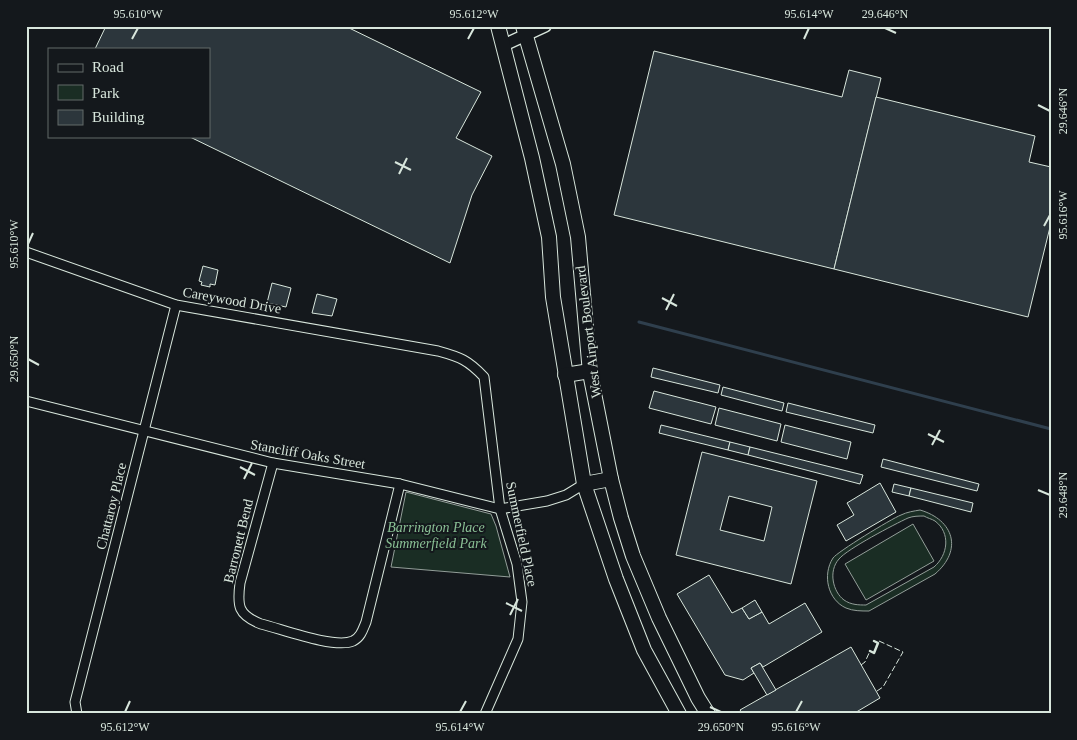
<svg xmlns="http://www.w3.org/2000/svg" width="1077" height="740" viewBox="0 0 1077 740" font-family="Georgia,serif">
<rect width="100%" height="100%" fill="#14181c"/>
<g fill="#1a2d24" stroke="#939e99" fill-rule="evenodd">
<polygon points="406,492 491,514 496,526 510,577 391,567"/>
<path d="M920,510C954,520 963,550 935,574L869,611C861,611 853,611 846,608C828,600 822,575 833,558C837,552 891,519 901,515C907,512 914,511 920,510ZM924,516C927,518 932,519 935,521C951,533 948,555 934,567L866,605C859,605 851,605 844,600C833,592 828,571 839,559C847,549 895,524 908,518C913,516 919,516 924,516Z"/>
<polygon points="913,524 934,561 866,600 845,564"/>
</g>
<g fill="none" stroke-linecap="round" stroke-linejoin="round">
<polyline stroke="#2f3f4d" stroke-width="3" points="639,322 1051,429"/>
</g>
<g fill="#2c363c" stroke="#d8e6dc" fill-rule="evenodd">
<polygon points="106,26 345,26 481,92 456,138 492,156 472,195 450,263 188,136 209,136 209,49 95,49"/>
<polygon points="654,51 842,97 849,70 881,78 834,269 614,215"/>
<polygon points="876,97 1035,136 1029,162 1051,167 1051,223 1028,317 834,269"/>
<polygon points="203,266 218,270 215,285 210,284 210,287 201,285 202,282 199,281"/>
<polygon points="272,283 291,288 286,307 267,303"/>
<polygon points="317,294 337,299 332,316 312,313"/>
<polygon points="653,368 720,385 718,393 651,377"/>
<polygon points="723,387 784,403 782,411 721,395"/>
<polygon points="654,391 716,407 711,424 649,408"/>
<polygon points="788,403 875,425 873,433 786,412"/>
<polygon points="719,408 781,424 777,441 715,425"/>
<polygon points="661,425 730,442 728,450 659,433"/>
<polygon points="785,425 851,442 847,459 781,442"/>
<polygon points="730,442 750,447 748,455 728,450"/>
<polygon points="750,447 863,475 860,484 748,455"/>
<path d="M702,452L817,481L791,584L676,555ZM729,496L772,507L764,541L720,530Z"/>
<polygon points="883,459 979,484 977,491 881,467"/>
<polygon points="880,483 896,512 846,541 837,525 854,515 847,503"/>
<polygon points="894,484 911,488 909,496 892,492"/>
<polygon points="911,488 973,503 971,512 909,496"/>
<polygon points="709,575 732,613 742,608 749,619 762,612 769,624 805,603 822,632 763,667 760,663 751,668 754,673 743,680 725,675 677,594"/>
<polygon points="755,600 762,612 749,619 742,608"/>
<polygon points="851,647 880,698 853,714 743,714 740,710"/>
<polygon points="760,663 776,690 767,695 751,668"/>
</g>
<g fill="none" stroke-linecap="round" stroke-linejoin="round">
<defs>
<g id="minor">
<path d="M26,252L176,305L438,351C460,357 468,360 484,377L500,509L517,564L522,602L518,639L485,714"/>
<polyline points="26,401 273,463 400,484 500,509 547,501 566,495 584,484"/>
<path d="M273,463L240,583C237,606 238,615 261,624C282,629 334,649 353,641C361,637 363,629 366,622L400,484"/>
<polyline points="77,714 75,702 176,305"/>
</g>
<polyline id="tertiary" points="504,45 545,26"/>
<g id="secondary">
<polyline points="498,26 532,158 549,237 553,297 584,484 616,579 644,650 679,714"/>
<polyline points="523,26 563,164 578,237 590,373 611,479 621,518 633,556 659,618 698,698 708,714"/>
<polyline points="565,375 590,371"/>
<polyline points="584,484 611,479"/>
</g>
</defs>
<use href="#minor" stroke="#d8e6dc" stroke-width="11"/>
<use href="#tertiary" stroke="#d8e6dc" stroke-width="14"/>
<use href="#secondary" stroke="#d8e6dc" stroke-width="16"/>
<use href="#minor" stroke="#14181c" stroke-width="9"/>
<use href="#tertiary" stroke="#14181c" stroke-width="11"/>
<use href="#secondary" stroke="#14181c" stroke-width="14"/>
<g stroke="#d8e6dc" stroke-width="1" stroke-dasharray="6 2.5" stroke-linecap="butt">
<polyline points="861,665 865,662 870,651"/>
<polyline points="877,691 883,687 903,652 879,641 878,643"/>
</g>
<polyline stroke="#d8e6dc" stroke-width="2.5" points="870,651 874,653 878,643 874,641"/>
</g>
<path fill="none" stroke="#d8e6dc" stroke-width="2" d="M885,28L896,33M132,39L138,28M468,39L474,28M804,39L809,28M1038,105L1050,111M395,162L411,170M399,174L407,158M1044,226L1050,215M28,244L33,233M662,298L677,306M666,310L674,294M28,359L39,365M928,434L944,442M932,445L940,430M240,467L255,475M244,479L252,463M1038,490L1050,495M506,603L522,611M510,615L518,599M710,707L721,712M125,712L130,701M460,712L466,701M796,712L802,701"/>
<g text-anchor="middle" stroke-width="4" stroke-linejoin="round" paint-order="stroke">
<g font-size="14" fill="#d8e6dc" stroke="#14181c">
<text transform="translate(232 300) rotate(10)" y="5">Careywood Drive</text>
<text transform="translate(588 332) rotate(-97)" y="5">West Airport Boulevard</text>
<text transform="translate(308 454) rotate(10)" y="5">Stancliff Oaks Street</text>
<text transform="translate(111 506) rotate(-76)" y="5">Chattaroy Place</text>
<text transform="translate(522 534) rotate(78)" y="5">Summerfield Place</text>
<text transform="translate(238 541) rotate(-76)" y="5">Barronett Bend</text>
</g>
<g font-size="14" font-style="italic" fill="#8ac095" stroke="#14181c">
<text x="436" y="532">Barrington Place<tspan x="436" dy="16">Summerfield Park</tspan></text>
</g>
</g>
<rect width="1077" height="740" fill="none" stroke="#14181c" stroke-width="55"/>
<rect x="48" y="48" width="162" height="90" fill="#14181c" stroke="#626a69"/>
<rect x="58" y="64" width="25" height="8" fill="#14181c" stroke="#626a69"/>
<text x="92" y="72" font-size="15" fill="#d8e6dc">Road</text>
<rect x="58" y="85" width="25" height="15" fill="#1a2d24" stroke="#626a69"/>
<text x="92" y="98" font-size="15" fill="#d8e6dc">Park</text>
<rect x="58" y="110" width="25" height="15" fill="#2c363c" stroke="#626a69"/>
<text x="92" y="122" font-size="15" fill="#d8e6dc">Building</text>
<rect x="28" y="28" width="1022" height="684" fill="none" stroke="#d8e6dc" stroke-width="2"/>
<g font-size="12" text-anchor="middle" fill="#d8e6dc">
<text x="138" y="18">95.610°W</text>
<text x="474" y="18">95.612°W</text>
<text x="809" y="18">95.614°W</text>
<text x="885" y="18">29.646°N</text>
<text transform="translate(1063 111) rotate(-90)" y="4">29.646°N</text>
<text transform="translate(1063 215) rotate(-90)" y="4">95.616°W</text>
<text transform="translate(14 244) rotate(-90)" y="4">95.610°W</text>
<text transform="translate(14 359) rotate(-90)" y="4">29.650°N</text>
<text transform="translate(1063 495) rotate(-90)" y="4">29.648°N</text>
<text x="125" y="731">95.612°W</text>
<text x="460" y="731">95.614°W</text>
<text x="721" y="731">29.650°N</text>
<text x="796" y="731">95.616°W</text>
</g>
</svg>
